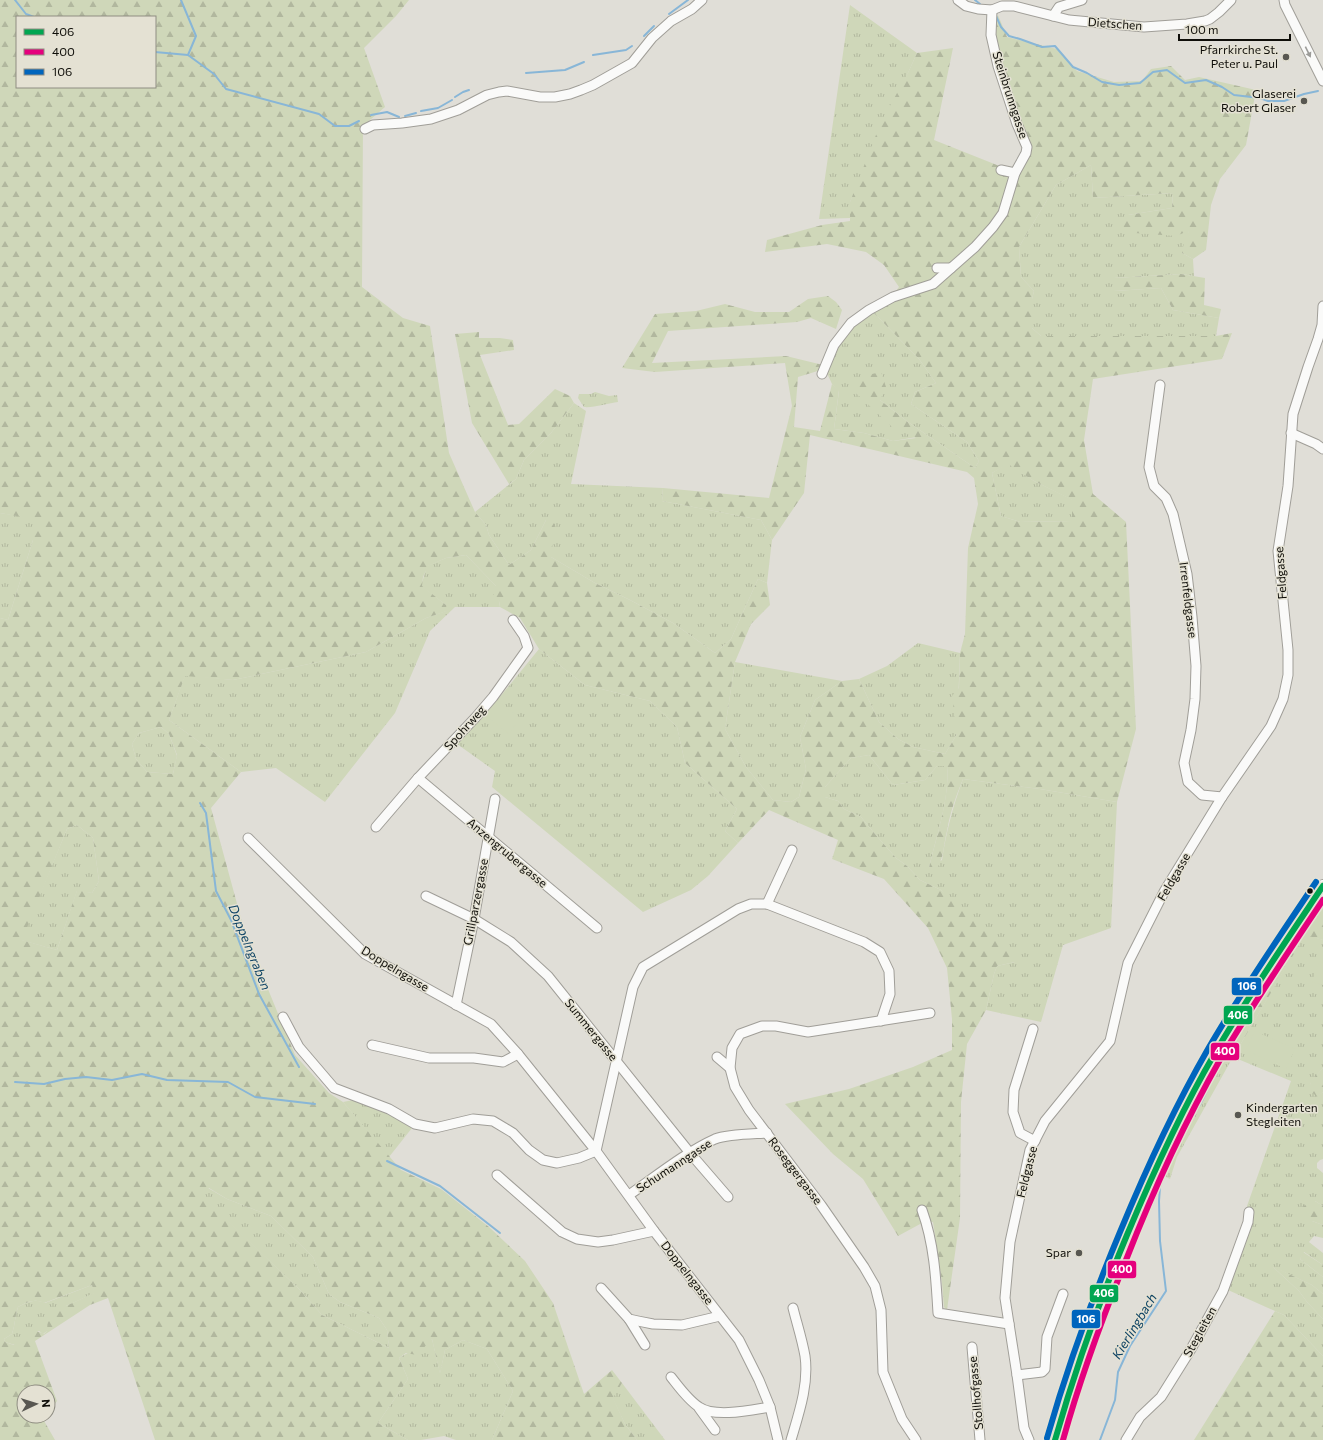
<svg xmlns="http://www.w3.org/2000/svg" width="1323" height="1440" viewBox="0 0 1323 1440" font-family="Commissioner,sans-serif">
<defs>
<pattern id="grass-tufts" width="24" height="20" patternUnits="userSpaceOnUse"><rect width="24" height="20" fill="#cfd7b9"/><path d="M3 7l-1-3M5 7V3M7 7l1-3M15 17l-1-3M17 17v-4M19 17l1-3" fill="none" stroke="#b1b79e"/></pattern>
<pattern id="forest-firs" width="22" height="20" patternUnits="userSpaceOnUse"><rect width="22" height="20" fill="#cfd7b9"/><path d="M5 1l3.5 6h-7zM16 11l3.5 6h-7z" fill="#b1b79e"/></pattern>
</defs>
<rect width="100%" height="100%" fill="#e0ded7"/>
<g fill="url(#grass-tufts)">
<polygon points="850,5 917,53 850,202 850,218 819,219"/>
<polygon points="1091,165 1093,198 1173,193 1172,208 1128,215 1188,230 1191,241 1182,253 1193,259 1194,276 1181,274 1114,278 1114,291 1161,288 1173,310 1219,318 1216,336 1041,336 1032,328 1032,299 1034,291 1021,277 1019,247 1056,185"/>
<polygon points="872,311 919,359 936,383 915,392 911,404 967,442 979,461 975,468 908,422 880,400 856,393 917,437 893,441 864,433 834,429 839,391 832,384 826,371 836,347 859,320"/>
<path d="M595,392L609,396L617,395L618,402C609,403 593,408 584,407L578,398L579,394H591Z"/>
<polygon points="574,403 586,411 571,484 663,488 662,501 761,520 772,540 767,583 758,579 731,639 715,653 673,623 630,600 595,583 551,557 546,520 531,550 509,565 489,535 486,525 475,512 516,479 524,460 551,433"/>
<polygon points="1008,463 1034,481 1073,500 1072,521 1020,522 1001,516 992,473"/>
<polygon points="0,513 33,518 33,540 8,620 0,618"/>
<polygon points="466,555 496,586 500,607 455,607 430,631 395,713 325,802 276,768 241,772 169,720 185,675 233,680 366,652 426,618 446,611 446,605 421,586 427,566 446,558"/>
<polygon points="918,643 960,653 957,734 945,754 913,747 898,739 879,722 859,679 887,666"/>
<polygon points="539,649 585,685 650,701 677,727 685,763 737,809 725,831 738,843 708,876 691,890 643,912 492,787 495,771 457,744 485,715"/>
<polygon points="735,662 842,681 815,700 800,737 806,769 799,797 791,802 773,800 746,767 725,729"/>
<polygon points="161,727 169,734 177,756 173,774 147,772 136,759 132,744 139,733"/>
<path d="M869,755L893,785L925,780L937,766H947C950,799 936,837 929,868L942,860C946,832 953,806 963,779L1040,789L1117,802L1111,928L1063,945L1041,1022L986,1010L994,974L997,966L1015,962L941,890L920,880L907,866L896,858L875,834L861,817L844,809L838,801L825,797V787L851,758Z"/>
<polygon points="77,825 93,838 99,881 92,893 77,891 57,950 21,940 67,829"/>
<polygon points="1305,934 1323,940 1323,1068 1310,1083 1317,1096 1323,1092 1323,1159 1320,1160 1317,1163 1317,1168 1323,1173 1323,1206 1315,1201 1312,1221 1323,1225 1323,1238 1314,1236 1309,1242 1323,1253 1323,1265 1304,1252 1300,1259 1323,1277 1323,1294 1312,1285 1273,1267 1299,1291 1307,1302 1323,1319 1323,1356 1284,1315 1228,1290 1252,1221 1247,1206 1291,1081 1233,1057 1177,1157 1170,1179 1162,1175 1168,1154 1221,1056 1233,1057"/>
<polygon points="358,1099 386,1111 412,1128 389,1157 343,1102"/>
<polygon points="208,1188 227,1199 271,1216 313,1257 329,1294 340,1302 379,1318 387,1330 389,1348 322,1315 299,1289 199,1194"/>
<path d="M92,1285L95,1293L66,1306L57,1307L47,1331L43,1334L39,1331L15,1345L5,1342L4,1339L12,1334C15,1325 15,1316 18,1307C27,1302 35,1298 45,1303Z"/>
<polygon points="432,1339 440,1373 445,1350 463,1340 487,1349 513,1391 492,1440 456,1440 444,1436 421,1440 408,1440 378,1423 408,1379 399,1358"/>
<polygon points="622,1383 665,1440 637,1440 625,1424 612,1397"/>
</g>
<g fill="url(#forest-firs)" fill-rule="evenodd">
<path d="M0,0H409L396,16L364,48L385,107L363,126L362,287L403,318L430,326L449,453L475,512L486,525L489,535L509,565L531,550L546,520L555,524L551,557L595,583L630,600L673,623L715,653L731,639L758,579L767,583L770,605L751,624L735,662L725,729L746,767L773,800L791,802L799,797L806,769L800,737L815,700L842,681L859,679L879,722L898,739L913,747L945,754L957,734L952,696L959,688L960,653L965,634L968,548L978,504L974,478L967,472L810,435L804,493L772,540L761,520L662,501L663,488L769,498L792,406L785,363L655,372L622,368L655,314L696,311L725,304L755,312H789L808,299L828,296L836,302L842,310L836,329L811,318L797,322L668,331L652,363L786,356L823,365L821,370L798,377L794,427L820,431L832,384L839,390L834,429L864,433L893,441L916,438L892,427L856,393L863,376L881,372L886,387L880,400L908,422L975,468L979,461L967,442L911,404L915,392L936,383L919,359L872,311L893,295L899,287L884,265L866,252L827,244L765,252L767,240L822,225L850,221V202L881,122L907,75L917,53L953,48L934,140L1012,171L1030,144L1018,123L1000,65L993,22L998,15L1007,37L1057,49L1077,71L1114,82L1142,81L1151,69L1171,66L1185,80L1199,77L1256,90L1246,145L1220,179L1211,205L1206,250L1193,259L1182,253L1184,242L1190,241L1188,231L1176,236L1121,232L1128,215L1172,208L1173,193L1093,198L1091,165L1056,185L1019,247L1021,277L1034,291L1032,299V328L1041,336H1216L1232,333L1222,359L1093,379L1084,440L1093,494L1126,522L1136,729L1117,802L1040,789L963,779C956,796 950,813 947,831C943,846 945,856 936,870L929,868C936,838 950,797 947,766H937L925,780L893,785L869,755L851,758L825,787V797L838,801L844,809L861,817L875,834L896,858L907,866L920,880L941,890L982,923L1007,945L1015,954V962L997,966L994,974L986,1010L967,1044L961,1102L960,1218L947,1310L944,1307L942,1283L933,1222L922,1223L898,1236L863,1179L833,1154L785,1104L849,1089L913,1067L952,1050V1019L947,968L928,928L884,879L832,859L838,840L769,810L738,843L725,831L737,809L685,763L677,727L650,701L585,685L539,649L520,618L500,607L499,601L493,598L496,586L466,555L446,558L428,566L423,577L422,586L446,605L447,611L426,618L366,652L233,680L185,676L169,720L241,772L211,808L245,933L295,1055L329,1093L343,1102L401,1170L441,1189L489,1227L525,1261L553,1303L584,1394L612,1370L622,1383L613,1398L625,1424L637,1440H492L513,1391L487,1349L463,1340L445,1350L440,1374L432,1339L417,1355L406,1353L399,1358L408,1379L378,1423L408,1440H155L108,1298L90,1305L35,1341L57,1401L48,1413V1392H24V1416H45L43,1419L55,1440H0V618L8,620L33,540V519L0,513ZM17,17H155V87H17ZM1008,464L1034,481L1072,500V521L1020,522L1001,516L992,473ZM161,727L169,734L177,755L173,774L147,772L136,759L132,744L139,733ZM77,825L93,838L99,881L92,893L77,890L57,950L22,940L67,829ZM209,1188L227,1199L271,1216L313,1257L329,1294L340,1302L379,1318L387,1330L389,1348L322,1315L299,1289L200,1194ZM92,1285L94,1293L66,1306H57L48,1314L47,1331L44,1334C36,1330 26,1331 19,1337C17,1339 16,1343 14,1345L5,1342L4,1339L12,1334C15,1325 15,1316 18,1307C27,1302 35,1298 44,1303Z"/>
<polygon points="1181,274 1205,278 1204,305 1221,309 1219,318 1173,310 1161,288 1114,291 1114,278"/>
<polygon points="479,332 479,338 500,338 513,340 514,350 480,355 508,425 519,424 555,389 570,396 574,403 551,433 524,460 516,479 509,484 472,423 455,334"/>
<polygon points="1323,898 1323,940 1305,935 1233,1057 1221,1056 1233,1036"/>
<polygon points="1323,1068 1323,1092 1317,1097 1311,1091 1310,1082"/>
<polygon points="1315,1201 1323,1206 1323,1225 1312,1221 1302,1214 1301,1208 1305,1205"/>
<polygon points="1303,1252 1323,1265 1323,1277 1300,1259"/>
<polygon points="1272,1266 1312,1285 1323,1294 1323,1319 1307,1302 1299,1291"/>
<polygon points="1275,1311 1284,1315 1323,1356 1323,1440 1194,1440"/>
</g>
<g fill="#cfd7b9">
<polygon points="497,700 520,718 509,734 485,715"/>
<polygon points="1319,961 1323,963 1323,985 1312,982"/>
<polygon points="1255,1031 1295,1049 1286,1069 1246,1050"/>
</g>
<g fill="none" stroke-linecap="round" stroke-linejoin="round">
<g stroke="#88b6d7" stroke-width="2">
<polyline points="15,0 26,14 34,17"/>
<polyline points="181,0 196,36 188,55"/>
<polyline points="975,0 980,4"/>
<polyline points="669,14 688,0"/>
<polyline points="996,16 1001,27 1009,36 1020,39 1042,47 1055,46 1073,67 1087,73 1102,82 1119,85 1140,83 1153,72 1167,70 1185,83 1206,80 1222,87 1234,95 1260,98 1268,101 1284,101 1304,94 1318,91"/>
<polyline points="644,36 654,26"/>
<polyline points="155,52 188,55 214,74 226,89 319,114 335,126 349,126 359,121"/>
<polyline points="593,55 626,50 632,46"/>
<polyline points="526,73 565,70 584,62"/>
<polyline points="455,97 463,92 469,90"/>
<polyline points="421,111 438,108 452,100"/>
<polyline points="371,115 387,112 399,117"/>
<polyline points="405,116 416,113"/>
<polyline points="200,803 206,813 216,891 231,920 259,994 299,1067"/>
<polyline points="15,1082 44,1084 65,1079 86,1077 112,1080 142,1074 167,1080 228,1082 255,1097 315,1104"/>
<polyline points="387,1161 440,1186 500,1233"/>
<polyline points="1100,1440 1115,1400 1118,1372 1130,1346 1166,1291 1160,1241 1159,1201 1160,1187 1173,1151 1202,1101 1221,1061 1258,1001 1323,903"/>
</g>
<defs>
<g id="minor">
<polyline points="958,0 966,6 978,9 992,10 1002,6 1014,6 1069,20 1144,27 1187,24 1205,21 1210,19 1219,12 1231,0"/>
<polyline points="1284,0 1285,5 1323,81"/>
<polyline points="1053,16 1059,7 1082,0"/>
<polyline points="365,129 373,125 402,123 431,119 458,110 487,95 499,92 507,91 540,97 555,97 570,94 581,90 593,85 632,63 652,38 671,21 692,9 702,0"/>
<polyline points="1001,170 1015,173"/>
<polyline points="937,268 951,268"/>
<polyline points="822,374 834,345 851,323 869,310 893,297 933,284 975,247 993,227 1003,213 1015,173 1026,153 1027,147 1017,124 998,66 991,35 992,10"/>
<polyline points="1160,385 1149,467 1154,486 1166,498 1173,514 1187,574 1192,617 1196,666 1195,699 1191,730 1184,763 1188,782 1202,795 1222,797"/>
<polyline points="1291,433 1316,444 1323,449"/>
<polyline points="418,778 597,928"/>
<polyline points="376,827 418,778 475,718 493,697 528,648 524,636 513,620"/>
<polyline points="248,838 365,954 491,1024 518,1054 596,1151 654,1231 739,1340 759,1380 770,1407 778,1440"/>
<polyline points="426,896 474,919 511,942 548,976 690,1153 728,1197"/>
<polyline points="767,904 792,850"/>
<polyline points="456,1005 474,919 495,799"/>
<polyline points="283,1017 299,1047 334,1088 389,1109 415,1124 435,1128 473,1119 493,1121 513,1133 529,1150 543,1160 557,1163 579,1158 596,1151 633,987 643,967 738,909 751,904 767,904 864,942 880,952 889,971 890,994 881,1021"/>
<polyline points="1033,1029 1014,1090 1013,1112 1020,1133 1035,1141"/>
<polyline points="372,1045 429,1058 474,1058 503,1062 518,1054"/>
<polyline points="717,1057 730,1068"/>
<polyline points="497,1175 562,1232 577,1239 598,1242 613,1240 654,1231"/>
<path d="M629,1195C655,1177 686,1152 715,1139C728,1134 752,1134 767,1133"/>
<path d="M922,1210C934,1243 936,1278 938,1313L1009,1324"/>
<polyline points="601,1288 629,1319 638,1321 653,1324 682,1325 720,1316"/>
<polyline points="629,1319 645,1345"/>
<polyline points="972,1347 980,1440"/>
<polyline points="1017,1375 1042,1372 1045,1369 1047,1337 1063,1294"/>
<path d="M671,1377C679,1387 688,1400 699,1407C715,1418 751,1410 770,1407"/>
<polyline points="699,1408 715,1430"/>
<path d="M791,1440C799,1413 809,1384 805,1356C802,1339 797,1324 793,1308"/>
<polyline points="916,1440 902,1419 883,1372 881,1310 875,1286 864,1267 821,1205 749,1110 735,1087 730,1068 732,1048 740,1034 762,1026 776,1026 808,1032 930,1013"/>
<polyline points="1029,1440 1024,1428 1017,1375 1005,1298 1010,1242 1030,1150 1045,1121 1110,1041 1128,963 1165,890 1222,797 1271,726 1283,699 1288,675 1288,650 1278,551 1288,486 1293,414 1308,367 1318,339 1322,325 1323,306"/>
<polyline points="1126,1440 1140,1417 1161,1397 1191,1349 1223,1291 1248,1222 1249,1212"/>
</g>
<path id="major" d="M1055,1440C1070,1384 1090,1329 1111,1275C1141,1199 1174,1124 1215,1053C1249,996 1286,941 1323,886"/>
</defs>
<use href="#minor" stroke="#a09e98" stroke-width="11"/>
<use href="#major" stroke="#a09e98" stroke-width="14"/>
<use href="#minor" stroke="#fafaf9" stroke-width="9"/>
<use href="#major" stroke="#fafaf9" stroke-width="12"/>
<defs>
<path id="bus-1" d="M1055,1440C1075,1370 1099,1302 1127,1235C1153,1173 1181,1111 1215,1053C1248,996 1286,941 1323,886"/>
<path id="bus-2" d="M1063,1440C1080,1379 1102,1319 1126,1260C1153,1191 1184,1123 1221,1058C1253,1004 1288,952 1323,900"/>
<path id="bus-3" d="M1047,1438C1067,1368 1092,1299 1120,1232C1146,1169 1174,1108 1208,1049C1241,992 1279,937 1316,882"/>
</defs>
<use href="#bus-1" stroke="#e4e1d3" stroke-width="9"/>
<use href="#bus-2" stroke="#e4e1d3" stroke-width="9"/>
<use href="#bus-3" stroke="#e4e1d3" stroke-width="9"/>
<use href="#bus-1" stroke="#00a651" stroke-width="6"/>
<use href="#bus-2" stroke="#e5007d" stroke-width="6"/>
<use href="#bus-3" stroke="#0065bd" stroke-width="6"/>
</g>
<defs><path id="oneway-solid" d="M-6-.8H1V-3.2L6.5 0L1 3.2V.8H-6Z"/></defs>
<use fill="#9c9c99" href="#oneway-solid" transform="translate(1308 52) rotate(64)"/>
<g fill="#585751" stroke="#e4e1d3" stroke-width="1.5">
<circle cx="1286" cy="57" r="4"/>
<circle cx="1304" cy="101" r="4"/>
<circle cx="1238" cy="1115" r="4"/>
<circle cx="1079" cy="1253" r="4"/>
</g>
<circle fill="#0f0e09" stroke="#e4e1d3" stroke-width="1.5" cx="1310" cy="891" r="3.5"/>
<g text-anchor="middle" stroke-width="3" stroke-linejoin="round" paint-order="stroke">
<g font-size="12" fill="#0f0e09" stroke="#e4e1d3">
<text transform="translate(1115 24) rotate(4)" y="4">Dietschen</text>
<text transform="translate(1010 95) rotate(72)" y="4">Steinbrunngasse</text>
<text transform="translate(1281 573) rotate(-94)" y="4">Feldgasse</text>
<text transform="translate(1188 600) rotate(83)" y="4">Irrenfeldgasse</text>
<text transform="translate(465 728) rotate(-48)" y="4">Spohrweg</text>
<text transform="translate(507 853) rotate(40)" y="4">Anzengrubergasse</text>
<text transform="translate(1174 877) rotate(-60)" y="4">Feldgasse</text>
<text transform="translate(476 902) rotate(-79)" y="4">Grillparzergasse</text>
<text transform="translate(395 969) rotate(31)" y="4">Doppelngasse</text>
<text transform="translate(591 1030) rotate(51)" y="4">Summergasse</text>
<text transform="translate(674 1166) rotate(-33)" y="4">Schumanngasse</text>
<text transform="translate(795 1171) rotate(53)" y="4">Roseggergasse</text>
<text transform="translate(1027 1172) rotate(-76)" y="4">Feldgasse</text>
<text transform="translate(687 1273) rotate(52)" y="4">Doppelngasse</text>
<text transform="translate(1200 1332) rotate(-61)" y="4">Stegleiten</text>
<text transform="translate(976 1393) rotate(-95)" y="4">Stollhofgasse</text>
</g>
<g font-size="12" fill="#0f0e09" stroke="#e4e1d3" text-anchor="end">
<text x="1278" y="54">Pfarrkirche St.<tspan x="1278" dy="14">Peter u. Paul</tspan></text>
<text x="1296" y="98">Glaserei<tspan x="1296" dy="14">Robert Glaser</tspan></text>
<text x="1246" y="1112" text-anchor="start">Kindergarten<tspan x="1246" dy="14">Stegleiten</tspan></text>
<text x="1071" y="1257">Spar</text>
</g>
<g font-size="13" font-style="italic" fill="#0f4465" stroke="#e4e1d3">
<text transform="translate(250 947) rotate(68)" y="5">Doppelngraben</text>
<text transform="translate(1134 1326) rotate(-59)" y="5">Kierlingbach</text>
</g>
</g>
<g stroke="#e4e1d3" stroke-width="1.5">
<rect x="1231" y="977" width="31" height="19" rx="4" fill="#0065bd"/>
<rect x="1223" y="1005" width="30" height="20" rx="4" fill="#00a651"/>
<rect x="1210" y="1042" width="30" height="19" rx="4" fill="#e5007d"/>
<rect x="1107" y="1260" width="30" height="19" rx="4" fill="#e5007d"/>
<rect x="1089" y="1284" width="30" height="19" rx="4" fill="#00a651"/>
<rect x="1071" y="1309" width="30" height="20" rx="4" fill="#0065bd"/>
</g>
<g font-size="11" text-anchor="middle" font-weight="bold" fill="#fff">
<text x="1247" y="990">106</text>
<text x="1238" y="1019">406</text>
<text x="1225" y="1055">400</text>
<text x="1122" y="1273">400</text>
<text x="1104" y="1297">406</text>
<text x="1086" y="1323">106</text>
</g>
<rect x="16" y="16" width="140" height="72" fill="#e4e1d3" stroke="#8f8d82"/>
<rect x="24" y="29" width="20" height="6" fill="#00a651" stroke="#8f8d82"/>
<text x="52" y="36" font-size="12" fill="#0f0e09">406</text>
<rect x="24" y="49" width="20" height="6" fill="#e5007d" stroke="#8f8d82"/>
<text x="52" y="56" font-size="12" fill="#0f0e09">400</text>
<rect x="24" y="69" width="20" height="6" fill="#0065bd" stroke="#8f8d82"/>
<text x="52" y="76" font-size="12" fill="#0f0e09">106</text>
<g transform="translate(36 1404) rotate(86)"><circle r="19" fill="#e4e1d3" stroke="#8f8d82"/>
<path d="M0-3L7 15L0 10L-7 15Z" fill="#585751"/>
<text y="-6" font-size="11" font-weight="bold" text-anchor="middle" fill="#0f0e09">N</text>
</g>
<path d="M1179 34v6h111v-6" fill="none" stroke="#0f0e09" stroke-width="2"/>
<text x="1185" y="34" font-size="12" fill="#0f0e09" stroke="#e4e1d3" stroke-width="3" paint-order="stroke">100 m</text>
</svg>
